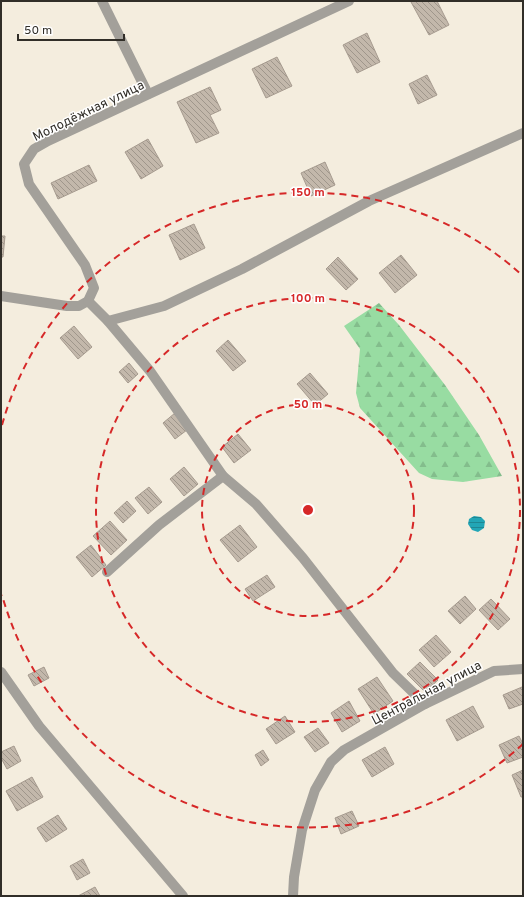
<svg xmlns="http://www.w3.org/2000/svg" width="524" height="897" viewBox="0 0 524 897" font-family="Overpass,sans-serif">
<defs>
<pattern id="forest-firs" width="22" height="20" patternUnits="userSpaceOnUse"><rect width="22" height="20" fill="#98dca2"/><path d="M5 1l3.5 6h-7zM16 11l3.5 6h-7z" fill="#83bd8c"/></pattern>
<pattern id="water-rules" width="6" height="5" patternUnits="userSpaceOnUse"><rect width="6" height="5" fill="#22a6b6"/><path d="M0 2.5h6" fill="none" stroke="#1e8894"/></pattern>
<pattern id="building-back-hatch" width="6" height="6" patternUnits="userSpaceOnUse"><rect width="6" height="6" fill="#c3b8ab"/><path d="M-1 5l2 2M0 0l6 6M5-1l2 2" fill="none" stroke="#9f968b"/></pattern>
</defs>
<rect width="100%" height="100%" fill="#f4edde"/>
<polygon fill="url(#forest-firs)" points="379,303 399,325 445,385 479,435 502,476 463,482 432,479 419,473 360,408 356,393 360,349 344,326"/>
<polygon fill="url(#water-rules)" points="474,516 481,517 485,521 484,528 478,532 472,530 468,524 469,519"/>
<g fill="url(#building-back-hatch)" stroke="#a69b8f">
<polygon points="413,1 437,1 449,25 429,35 411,2"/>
<polygon points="367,33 380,62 357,73 343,45"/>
<polygon points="277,57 292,86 266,98 252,69"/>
<polygon points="427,75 437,95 418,104 409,84"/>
<polygon points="210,87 221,110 210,115 219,133 196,143 177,102"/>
<polygon points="148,139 163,166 141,179 125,152"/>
<polygon points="325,162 335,185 311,196 301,173"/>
<polygon points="89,165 97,181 58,199 51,183"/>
<polygon points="194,224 205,248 180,260 169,235"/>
<polygon points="1,236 5,236 3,257 1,257"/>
<polygon points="401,255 417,275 395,293 379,273"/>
<polygon points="338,257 358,279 346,290 326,269"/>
<polygon points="74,326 92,347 78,359 60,338"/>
<polygon points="228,340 246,361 233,371 216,351"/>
<polygon points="129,363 138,374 128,383 119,372"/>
<polygon points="310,373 328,394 315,405 297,384"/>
<polygon points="175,413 187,430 175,439 163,423"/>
<polygon points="238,434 251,450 234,463 222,447"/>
<polygon points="184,467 198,484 184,496 170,479"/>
<polygon points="149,487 162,502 148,514 135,498"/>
<polygon points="127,501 136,511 123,523 114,513"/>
<polygon points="110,521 127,540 111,555 93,536"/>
<polygon points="240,525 257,547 238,562 220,540"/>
<polygon points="91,545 106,565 92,577 76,557"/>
<polygon points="267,575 275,587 253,601 245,589"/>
<polygon points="465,596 476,609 460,624 448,611"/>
<polygon points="491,599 510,619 498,630 479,610"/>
<polygon points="436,635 451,652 434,667 419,650"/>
<polygon points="420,662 438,680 425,692 407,674"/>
<polygon points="44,667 49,678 34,686 28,675"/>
<polygon points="377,677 393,701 374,714 358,689"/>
<polygon points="522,687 523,690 523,704 509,709 503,695"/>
<polygon points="349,701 360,721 342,732 331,713"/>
<polygon points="473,706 484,727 457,741 446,720"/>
<polygon points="285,716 295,732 276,744 266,729"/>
<polygon points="318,728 329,743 315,752 304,737"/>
<polygon points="519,736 523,744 523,757 507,763 499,745"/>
<polygon points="14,746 21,761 7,769 1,758 1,752"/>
<polygon points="385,747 394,764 372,777 362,760"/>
<polygon points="263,750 269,760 261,766 255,755"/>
<polygon points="523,770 523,797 521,797 512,775"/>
<polygon points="32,777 43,797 17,811 6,791"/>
<polygon points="352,811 359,826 341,834 335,818"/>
<polygon points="58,815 67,829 46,842 37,828"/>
<polygon points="83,859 90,873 77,880 70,866"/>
<polygon points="95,887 100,896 78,896"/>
</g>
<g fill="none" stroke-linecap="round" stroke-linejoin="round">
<g stroke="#a3a09a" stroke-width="10">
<polyline points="102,1 148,94"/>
<polyline points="1,296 67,306 79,306 88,301 94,288 85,265 29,184 24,164 34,149 48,141 349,1"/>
<polyline points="88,301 108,321 150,371 223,476 256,504 303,558 393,673 425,704"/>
<polyline points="108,321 164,306 242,269 369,201 523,133"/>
<polyline points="107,572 159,525 223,476"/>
<polyline points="1,672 39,726 183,896"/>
<polyline points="293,896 294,877 302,830 315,790 331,762 344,750 425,704 494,671 523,669"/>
</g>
</g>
<g fill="none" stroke="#d62828" stroke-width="2" stroke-dasharray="7 5">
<circle cx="308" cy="510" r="106"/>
<circle cx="308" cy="510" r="212"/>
<path d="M523 744A318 318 0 0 1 2 595M2 425A318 318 0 0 1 523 276"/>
</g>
<g text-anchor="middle" stroke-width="3" stroke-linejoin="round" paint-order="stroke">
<g font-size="13" fill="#312e28" stroke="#fff">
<text transform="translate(88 110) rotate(-26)" y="5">Молодёжная улица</text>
<text transform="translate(426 692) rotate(-28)" y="5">Центральная улица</text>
</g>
</g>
<circle cx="308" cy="510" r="6" fill="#d62828" stroke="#fff" stroke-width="2"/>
<g font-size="12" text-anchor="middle" font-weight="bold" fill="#d62828" stroke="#fff" stroke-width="3" stroke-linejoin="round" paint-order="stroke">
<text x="308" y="196">150 m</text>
<text x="308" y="302">100 m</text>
<text x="308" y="408">50 m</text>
</g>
<rect width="524" height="897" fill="none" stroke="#312e28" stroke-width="4"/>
<path d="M18 34v6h106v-6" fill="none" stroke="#312e28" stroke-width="2"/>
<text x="24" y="34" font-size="12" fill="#312e28" stroke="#ffffff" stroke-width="3" paint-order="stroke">50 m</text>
</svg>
